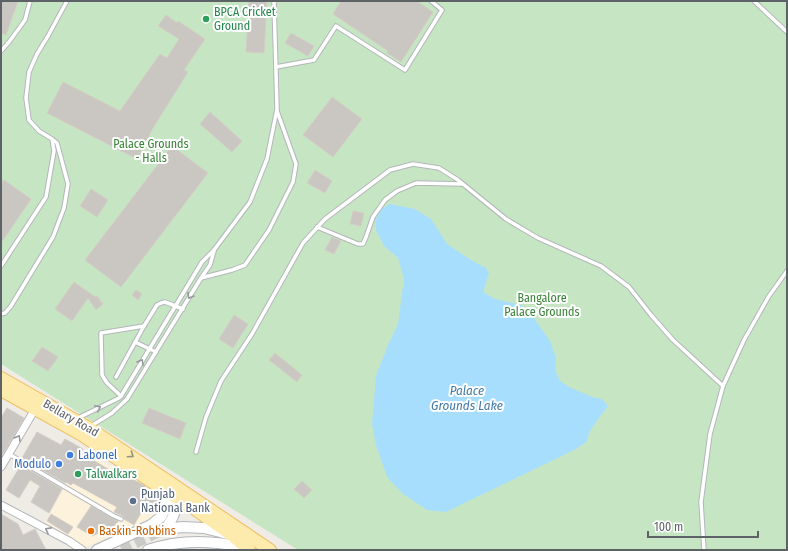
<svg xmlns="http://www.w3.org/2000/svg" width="788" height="551" viewBox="0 0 788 551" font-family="'Fira Sans Condensed',sans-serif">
<rect width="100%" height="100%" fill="#efece6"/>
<polygon fill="#fdf3dd" points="85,452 153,489 165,498 164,504 156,516 86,547 45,522"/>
<polygon fill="#c6e6c3" points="1,1 787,1 787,550 298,550 1,364"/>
<polygon fill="#a8defd" points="390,204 415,209 431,219 447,244 471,260 486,268 489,273 485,286 483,292 495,299 521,305 531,314 550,341 556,358 555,370 560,381 569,387 592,397 602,399 608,406 601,415 590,431 586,442 576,449 446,512 427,510 403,494 387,477 376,445 372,424 376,376 388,345 398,324 404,279 398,258 384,246 376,230 375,221 381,209"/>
<g fill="#cac7c3" stroke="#d4cec4">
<polygon points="1,1 18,1 6,35 1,33"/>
<polygon points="249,1 267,1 264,53 246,52"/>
<polygon points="341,1 417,1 433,12 401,62 387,53 388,51 333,14"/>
<polygon points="166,15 177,23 178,21 205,39 184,70 188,72 153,128 137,159 47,113 63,82 120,111 160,54 167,58 179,39 158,26"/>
<polygon points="291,33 314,46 308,56 285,43"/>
<polygon points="332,97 362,119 333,157 303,135"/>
<polygon points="210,112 242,141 232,152 200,124"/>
<polygon points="172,146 208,173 121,287 85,260"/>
<polygon points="315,170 332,181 325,193 307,183"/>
<polygon points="4,180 31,199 1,243 1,184"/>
<polygon points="91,189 108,200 97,217 80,206"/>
<polygon points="353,211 364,213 361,226 350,224"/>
<polygon points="332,237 341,241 334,254 325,250"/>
<polygon points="74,282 95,297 97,296 103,304 96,310 88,298 72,321 55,309"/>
<polygon points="136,290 142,294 138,300 132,295"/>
<polygon points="234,315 248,324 233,348 219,339"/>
<polygon points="42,347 58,357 48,371 32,361"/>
<polygon points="275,353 302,375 297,382 269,360"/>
<polygon points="7,408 24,418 1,457 1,418"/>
<polygon points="149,408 186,423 180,439 142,423"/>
<polygon points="37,432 61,445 65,439 83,449 81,453 113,472 114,470 140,483 145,486 145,487 159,496 160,500 157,506 148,501 134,525 124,519 123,516 114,512 117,507 73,483 71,485 66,482 65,483 22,458"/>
<polygon points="21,465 62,489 49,513 31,502 40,486 30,480 19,498 6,490"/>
<polygon points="302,481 312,490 304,498 294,489"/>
<polygon points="91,506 118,521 116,525 92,536 77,527"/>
<polygon points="1,514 18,524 23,535 35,529 46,550 1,550"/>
<polygon points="51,514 73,527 68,534 47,521"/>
</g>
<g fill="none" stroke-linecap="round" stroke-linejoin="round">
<polyline stroke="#cacac6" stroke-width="10" stroke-dasharray="10 5" stroke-linecap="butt" points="122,550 165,529"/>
<defs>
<g id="lane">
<polyline points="754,1 787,32"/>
<polyline points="1,51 9,42 25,20 30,1"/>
<polyline points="276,67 314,60 336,26 405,70 442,10 431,1"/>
<polyline points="317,227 358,244 363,244 366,237 373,217 385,200 397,191 416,183 462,184"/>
<polyline points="1,266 46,197 54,151 52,139 39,131 29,120 26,98 29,72 37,54 48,36 67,1"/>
<polyline points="201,278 232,270 245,265 269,230 293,182 296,164 277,111"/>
<polyline points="1,314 5,313 11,306 53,237 64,208 68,184 57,143 52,139"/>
<polyline points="135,342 156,352"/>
<polyline points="116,377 144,326 157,305 161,303 165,302 183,309"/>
<polyline points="121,396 107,383 102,375 101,333 144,326"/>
<polyline points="76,419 119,398 121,396 202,262 214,250 250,202 267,159 277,109 274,1"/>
<polyline points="91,426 112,413 127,399 201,278 210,265 214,251"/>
<polyline points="196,452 206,417 221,381 252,334 303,243 325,219 390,170 413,164 439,168 458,180 506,219 538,238 601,266 629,287 651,315 673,340 723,386"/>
<polyline points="9,454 114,516 121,519"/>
<polyline points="704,550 701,502 710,434 723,386 744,340 769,296 787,271"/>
</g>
<g id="street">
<polyline points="1,467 35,409"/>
<polyline points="1,505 69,541 82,550"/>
</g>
<g id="secondary">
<polyline points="165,529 183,527 204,528 228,534"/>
<path d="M165,529C170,523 176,513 175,505C175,502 173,498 172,495"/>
<polyline points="97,550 151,525 161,517 165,509 167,500 164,490"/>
<path d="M148,550C181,539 213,540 246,548"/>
</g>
<g id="primary">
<polyline points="1,378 89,428 270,550"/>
<polyline points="1,390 82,435 164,490 195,509 232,535 249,550"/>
</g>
</defs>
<use href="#lane" stroke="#b3b6ba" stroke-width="5.5"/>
<use href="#street" stroke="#b3b6ba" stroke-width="9"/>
<use href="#secondary" stroke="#b2b6ba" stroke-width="12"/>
<use href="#primary" stroke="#eebc60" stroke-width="14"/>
<use href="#lane" stroke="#fff" stroke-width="3.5"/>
<use href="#street" stroke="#fff" stroke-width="7"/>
<use href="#secondary" stroke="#fff" stroke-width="10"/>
<use href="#primary" stroke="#fdeaad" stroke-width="12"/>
</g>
<defs><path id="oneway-chevron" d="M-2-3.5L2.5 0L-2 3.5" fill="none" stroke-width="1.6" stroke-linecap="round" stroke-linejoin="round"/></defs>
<g stroke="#96999c">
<use href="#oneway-chevron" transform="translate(190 296) rotate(121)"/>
<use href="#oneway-chevron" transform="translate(141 362) rotate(-59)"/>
<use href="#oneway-chevron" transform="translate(98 408) rotate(-26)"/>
<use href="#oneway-chevron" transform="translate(18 438) rotate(-60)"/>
<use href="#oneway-chevron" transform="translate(48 530) rotate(-152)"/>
</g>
<use stroke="#95927f" href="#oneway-chevron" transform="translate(131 455) rotate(34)"/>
<g fill="#2e9e5b" stroke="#fff" stroke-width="1.5">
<circle cx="206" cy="19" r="4"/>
<circle cx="78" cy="474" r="4"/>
</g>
<g fill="#3f7fe0" stroke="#fff" stroke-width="1.5">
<circle cx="70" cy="455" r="4"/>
<circle cx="59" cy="464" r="4"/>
</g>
<circle fill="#5c6f8a" stroke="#fff" stroke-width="1.5" cx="133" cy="501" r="4"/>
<circle fill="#e8710a" stroke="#fff" stroke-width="1.5" cx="91" cy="531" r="4"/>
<g text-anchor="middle" stroke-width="4" stroke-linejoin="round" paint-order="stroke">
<g font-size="12" fill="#27864d" stroke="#fff" text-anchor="start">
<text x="214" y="16">BPCA Cricket<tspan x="214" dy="14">Ground</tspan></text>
<text x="86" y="478">Talwalkars</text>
</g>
<g font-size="12" fill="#398337" stroke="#fff">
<text x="151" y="148">Palace Grounds<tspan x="151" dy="14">- Halls</tspan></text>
<text x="542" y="302">Bangalore<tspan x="542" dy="14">Palace Grounds</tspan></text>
</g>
<g font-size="12" fill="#5d6266" stroke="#fff">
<text transform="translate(71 418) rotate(30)" y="4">Bellary Road</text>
</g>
<g font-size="12" fill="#366cbe" stroke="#fff" text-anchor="start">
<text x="78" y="459">Labonel</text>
<text x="51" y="468" text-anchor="end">Modulo</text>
</g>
<g font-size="12" fill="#4e5e75" stroke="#fff" text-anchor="start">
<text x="141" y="498">Punjab<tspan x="141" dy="14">National Bank</tspan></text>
</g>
<g font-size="12" fill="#c56008" stroke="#fff" text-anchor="start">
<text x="99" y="535">Baskin-Robbins</text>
</g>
<g font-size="13" font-style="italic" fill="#417aa7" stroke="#fff">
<text x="467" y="395">Palace<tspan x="467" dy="15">Grounds Lake</tspan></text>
</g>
</g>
<rect width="788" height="551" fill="none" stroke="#5d6266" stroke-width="4"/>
<path d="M648 531v6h110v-6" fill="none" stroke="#5d6266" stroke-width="2"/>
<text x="654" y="531" font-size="12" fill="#5d6266" stroke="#ffffff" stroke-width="3" paint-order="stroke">100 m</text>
</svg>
